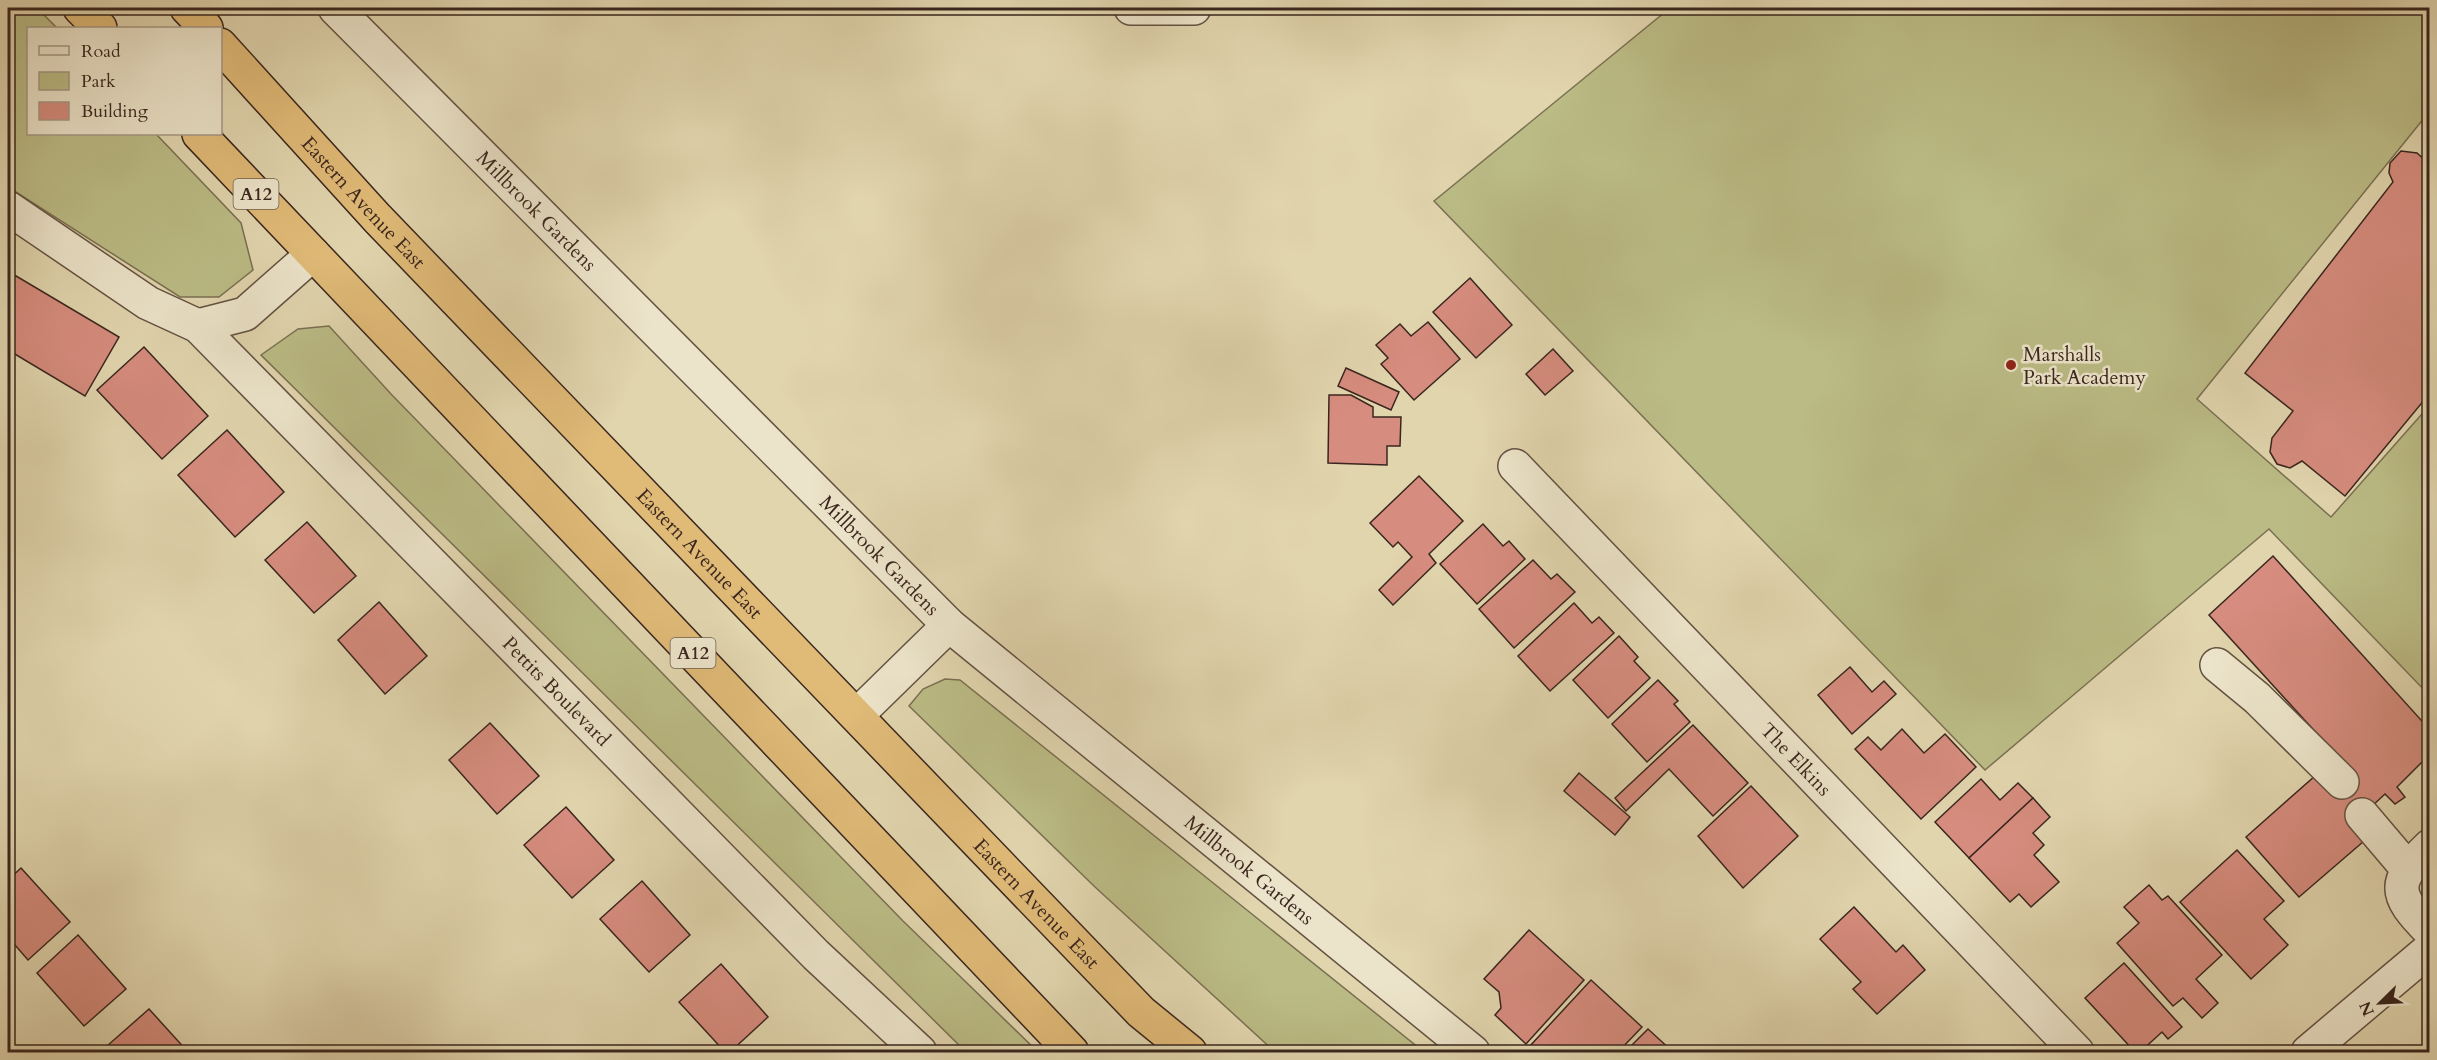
<svg xmlns="http://www.w3.org/2000/svg" width="2437" height="1060" viewBox="0 0 2437 1060" font-family="Cardo,serif">
<rect width="100%" height="100%" fill="#e1d5ae"/>
<filter id="stains"><feTurbulence type="fractalNoise" baseFrequency=".00333" numOctaves="4"/><feColorMatrix values="0 0 0 0 .2 0 0 0 0 .09 0 0 0 0 .02 0 0 0 .5 -.17"/></filter>
<radialGradient id="worn" r=".72"><stop offset=".6" stop-color="#630" stop-opacity="0"/><stop offset="1" stop-color="#630" stop-opacity=".3"/></radialGradient>
<g fill="#bbbb85" stroke="#7a7052" stroke-width="1.5">
<polygon points="8,8 37,8 57,28 28,28 28,134 156,134 241,223 253,270 219,297 180,297 8,187"/>
<polygon points="1670,8 2429,8 2429,112 2197,399 2331,517 2429,406 2429,695 2269,529 1985,770 1434,201"/>
<polygon points="329,326 391,394 903,921 1038,1052 966,1052 261,355 298,329"/>
<polygon points="945,679 960,680 1424,1052 1275,1052 1095,887 909,706 923,689"/>
</g>
<g fill="#d68c7e" stroke="#3a261e" stroke-width="1.5">
<polygon points="2401,151 2417,153 2427,162 2430,159 2430,393 2345,496 2302,461 2290,468 2277,464 2270,452 2272,438 2293,411 2245,373 2393,182 2389,173 2390,163"/>
<polygon points="11,273 119,337 85,396 8,350 8,279"/>
<polygon points="1470,278 1512,325 1476,358 1433,312"/>
<polygon points="1428,322 1460,359 1414,400 1381,364 1388,358 1376,345 1400,324 1411,336"/>
<polygon points="144,347 208,416 162,459 97,390"/>
<polygon points="1553,349 1573,371 1545,395 1526,374"/>
<polygon points="1346,368 1399,392 1391,410 1338,386"/>
<polygon points="1329,395 1351,395 1373,407 1373,417 1401,417 1400,446 1387,446 1387,465 1328,463"/>
<polygon points="227,430 284,492 235,537 178,475"/>
<polygon points="1419,476 1463,521 1429,554 1436,563 1393,605 1379,590 1412,557 1398,542 1393,547 1370,523"/>
<polygon points="307,522 356,576 314,613 265,560"/>
<polygon points="1483,524 1503,546 1509,541 1525,559 1477,604 1440,564"/>
<polygon points="2273,556 2430,730 2430,754 2397,787 2405,797 2395,804 2385,794 2357,820 2371,835 2299,897 2246,837 2324,768 2351,771 2209,615"/>
<polygon points="1533,560 1551,579 1557,574 1575,592 1514,648 1479,609"/>
<polygon points="379,602 427,656 385,694 338,640"/>
<polygon points="1574,603 1592,623 1599,617 1614,633 1550,691 1518,656"/>
<polygon points="1619,636 1638,657 1634,661 1650,678 1608,718 1573,680"/>
<polygon points="1850,667 1872,692 1884,681 1896,694 1852,734 1818,695"/>
<polygon points="1658,680 1678,701 1674,704 1690,722 1647,762 1612,724"/>
<polygon points="490,723 539,776 497,814 449,760"/>
<polygon points="1693,725 1748,783 1713,816 1669,769 1626,811 1615,798"/>
<polygon points="1902,729 1924,753 1945,734 1976,767 1921,819 1855,749 1868,737 1881,750"/>
<polygon points="1579,773 1630,817 1615,835 1564,791"/>
<polygon points="1981,779 2000,800 2018,783 2033,798 1969,858 1935,822"/>
<polygon points="1751,786 1798,836 1743,888 1698,836"/>
<polygon points="2033,798 2050,817 2033,833 2044,845 2034,855 2059,882 2031,907 2019,894 2010,902 1969,858"/>
<polygon points="566,807 614,860 572,898 524,845"/>
<polygon points="2237,850 2284,901 2264,919 2288,945 2251,979 2180,902"/>
<polygon points="21,868 70,922 28,960 8,937 8,880"/>
<polygon points="642,881 690,935 649,972 600,919"/>
<polygon points="2149,885 2162,900 2168,896 2222,955 2196,979 2218,1003 2202,1018 2183,998 2173,1006 2117,943 2139,923 2124,907"/>
<polygon points="1854,907 1896,952 1903,945 1925,970 1877,1014 1853,989 1861,982 1820,939"/>
<polygon points="1529,930 1584,980 1526,1044 1495,1015 1501,1008 1499,992 1484,979"/>
<polygon points="78,935 126,989 84,1026 37,973"/>
<polygon points="2124,963 2182,1027 2168,1039 2162,1032 2140,1052 2135,1052 2085,998"/>
<polygon points="721,964 768,1017 730,1052 725,1052 679,1002"/>
<polygon points="1591,980 1642,1027 1618,1052 1535,1052 1529,1047"/>
<polygon points="149,1009 188,1052 112,1052 107,1046"/>
<polygon points="1648,1029 1673,1052 1625,1052"/>
</g>
<g fill="none" stroke-linecap="round" stroke-linejoin="round">
<defs>
<g id="minor">
<path id="s1" d="M335,8L949,625L1473,1052"/>
<polyline points="1131,8 1194,8"/>
<path id="s2" d="M8,208L148,303L198,326L816,955L920,1052"/>
<polyline points="198,326 245,314 313,254"/>
<path id="s3" d="M1515,466L2077,1052"/>
<polyline points="2217,665 2257,698 2342,782"/>
<polyline points="857,715 949,625"/>
<polyline points="2362,815 2407,868"/>
<path d="M2430,846C2392,882 2393,894 2430,931"/>
<polyline points="2308,1052 2430,949"/>
</g>
<g id="highway">
<polyline points="80,8 100,28"/>
<polyline points="187,8 206,28"/>
<path id="s4" d="M220,45L377,218L1141,1012L1190,1052"/>
<polyline points="199,134 1072,1052"/>
</g>
</defs>
<use href="#minor" stroke="#645242" stroke-width="36"/>
<use href="#highway" stroke="#3a261e" stroke-width="36"/>
<use href="#minor" stroke="#ece4ca" stroke-width="33"/>
<use href="#highway" stroke="#e0ba77" stroke-width="33"/>
</g>
<circle fill="#8f2418" stroke="#ece4ca" stroke-width="2" cx="2011" cy="365" r="6"/>
<g text-anchor="middle" stroke-width="5" stroke-linejoin="round" paint-order="stroke">
<g fill="#ece4ca" stroke="#6f5f52" stroke-width="1.5">
<rect x="233.5" y="179" width="45" height="30" rx="4.5"/>
<rect x="670.5" y="638" width="45" height="30" rx="4.5"/>
</g>
<g font-size="18" font-weight="bold" fill="#3a261e">
<text x="256" y="200">A12</text>
<text x="693" y="659">A12</text>
</g>
<g font-size="20" fill="#3a261e" stroke="#ece4ca">
<text dy="7" stroke="none"><textPath href="#s4" startOffset="213">Eastern Avenue East</textPath></text>
<text dy="7" stroke="none"><textPath href="#s1" startOffset="286">Millbrook Gardens</textPath></text>
<text dy="7" stroke="none"><textPath href="#s4" startOffset="699">Eastern Avenue East</textPath></text>
<text dy="7" stroke="none"><textPath href="#s1" startOffset="772">Millbrook Gardens</textPath></text>
<text dy="7" stroke="none"><textPath href="#s2" startOffset="736">Pettits Boulevard</textPath></text>
<text dy="7" stroke="none"><textPath href="#s3" startOffset="406">The Elkins</textPath></text>
<text dy="7" stroke="none"><textPath href="#s1" startOffset="1258">Millbrook Gardens</textPath></text>
<text dy="7" stroke="none"><textPath href="#s4" startOffset="1185">Eastern Avenue East</textPath></text>
</g>
<g font-size="20" fill="#3a261e" stroke="#ece4ca" text-anchor="start">
<text x="2023" y="361">Marshalls<tspan x="2023" dy="23">Park Academy</tspan></text>
</g>
</g>
<rect width="2437" height="1060" fill="none" stroke="#e1d5ae" stroke-width="30"/>
<rect x="9" y="9" width="2419" height="1042" fill="none" stroke="#3a261e" stroke-width="3"/>
<rect x="15" y="15" width="2407" height="1030" fill="none" stroke="#3a261e" stroke-width="1.5"/>
<rect x="27" y="27" width="195" height="108" fill="#ece4ca" stroke="#a59885" stroke-width="1.5"/>
<rect x="39" y="46" width="30" height="9" fill="#ece4ca" stroke="#a59885" stroke-width="1.5"/>
<text x="81" y="57" font-size="18" fill="#3a261e">Road</text>
<rect x="39" y="72" width="30" height="18" fill="#bbbb85" stroke="#a59885" stroke-width="1.5"/>
<text x="81" y="87" font-size="18" fill="#3a261e">Park</text>
<rect x="39" y="102" width="30" height="18" fill="#d68c7e" stroke="#a59885" stroke-width="1.5"/>
<text x="81" y="117" font-size="18" fill="#3a261e">Building</text>
<g transform="translate(2380 1003) rotate(246)" stroke="#ece4ca" stroke-width="4.5" paint-order="stroke">
<path d="M0-4.5L10 22L0 15L-10 22Z" fill="#3a261e"/>
<text y="-9" font-size="16" font-weight="bold" text-anchor="middle" fill="#3a261e">N</text>
</g>
<rect width="100%" height="100%" filter="url(#stains)"/>
<rect width="100%" height="100%" fill="url(#worn)"/>
</svg>
